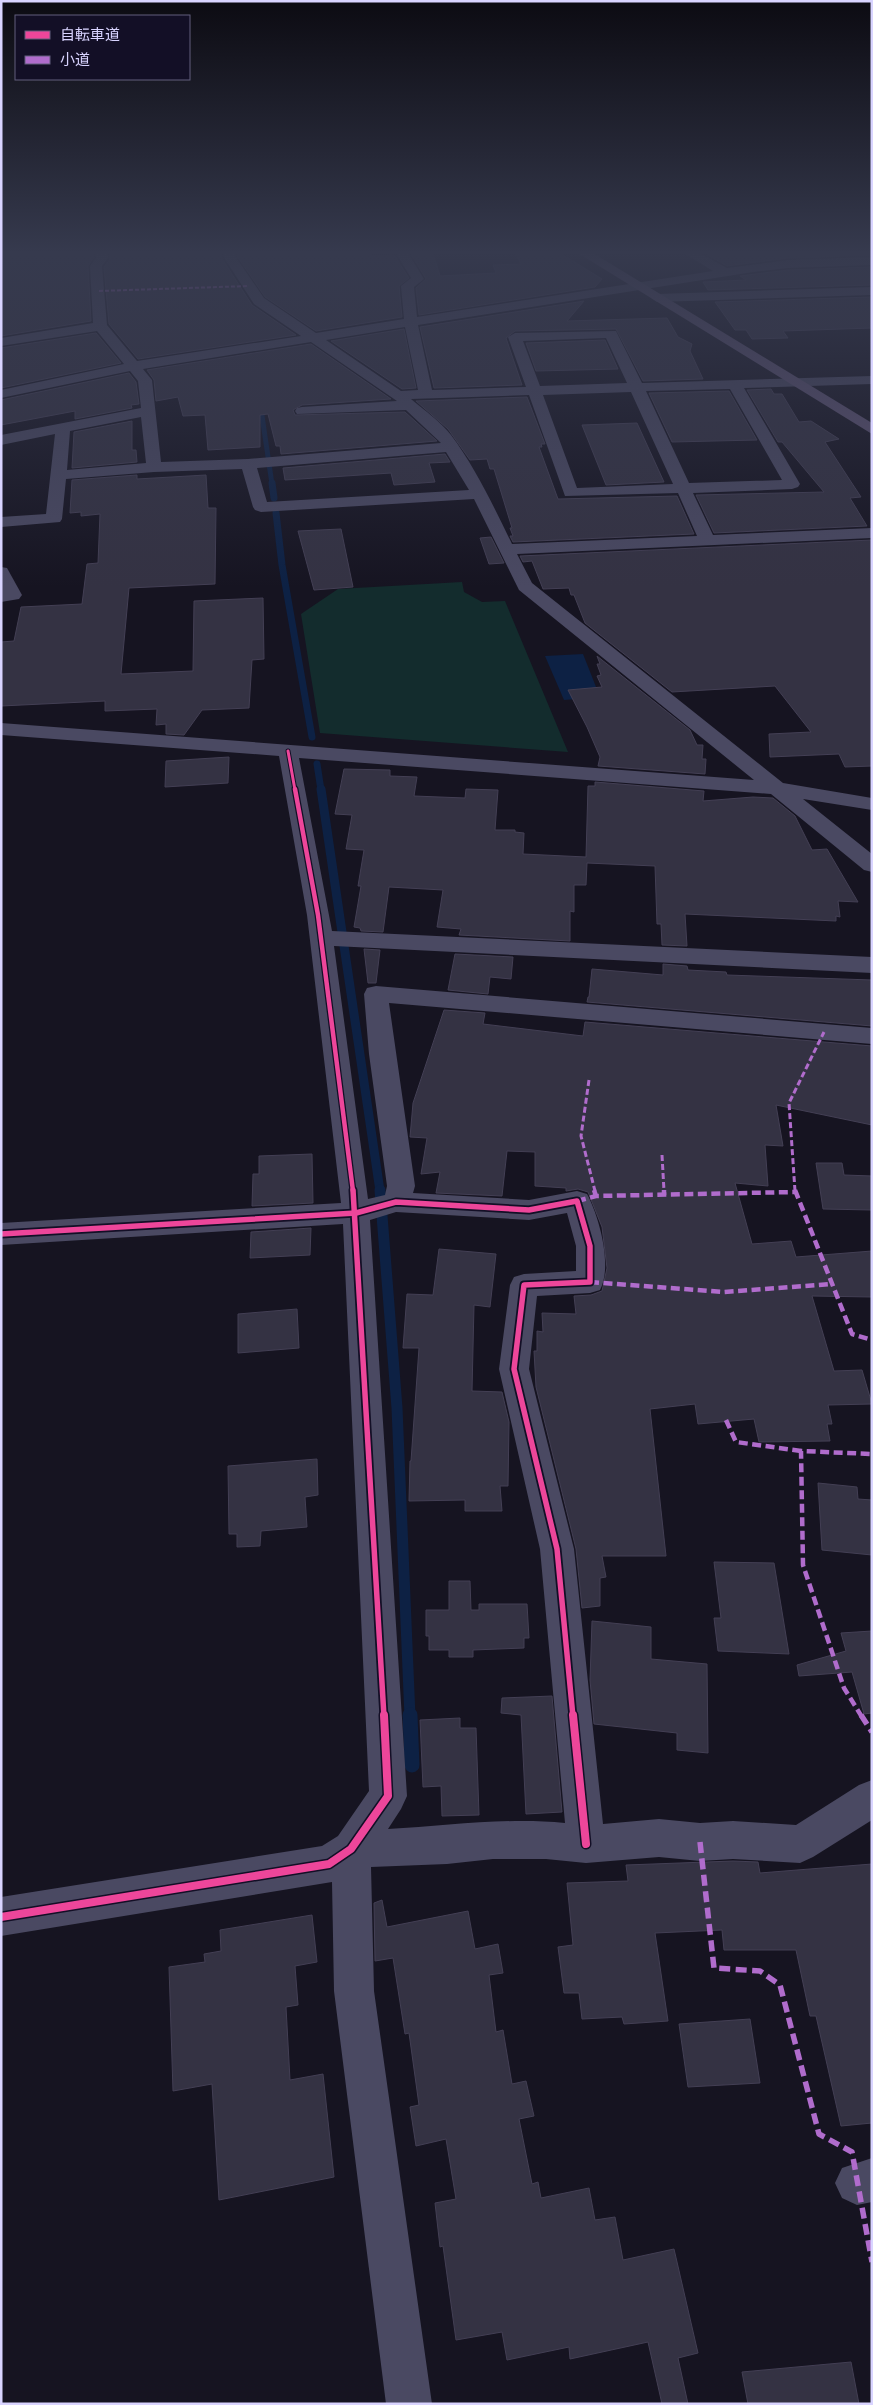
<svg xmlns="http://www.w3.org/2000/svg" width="873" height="2405" viewBox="0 0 873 2405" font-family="Manrope,'Noto Sans JP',sans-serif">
<rect width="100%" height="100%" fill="#161421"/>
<polygon fill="#132c2d" points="462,582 464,592 482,602 505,601 568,752 320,733 301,614 338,589"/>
<polygon fill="#0d2144" points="583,654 600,697 564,700 545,656"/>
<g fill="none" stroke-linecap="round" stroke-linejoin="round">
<polyline stroke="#0d2144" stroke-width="5" points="260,402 272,484"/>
<g stroke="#0d2144" stroke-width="7">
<polyline points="272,483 274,498"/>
<polyline points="276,513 282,565 312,737"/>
<polyline points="317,764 321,790"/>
</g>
<polyline stroke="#0d2144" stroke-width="9" points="321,789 380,1191"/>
<polyline stroke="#0d2144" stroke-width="11" points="380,1190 397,1408 410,1717"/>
<polyline stroke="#0d2144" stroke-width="15" points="410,1715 412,1765"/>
</g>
<g fill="#343243" stroke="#433f54">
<polygon points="1,250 94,250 94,257 88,266 91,321 1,336"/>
<polygon points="110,250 222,250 221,257 252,305 296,335 138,359 109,324 104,267 110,259"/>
<polygon points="238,250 370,250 370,256 394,255 409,278 399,286 402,317 316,331 265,297 237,256"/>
<polygon points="514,250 555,250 602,279 595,287 419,315 416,288 426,279 411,254 433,253 440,276 496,273 493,265 521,264"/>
<polygon points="740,250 872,250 872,255 788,258 727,266 708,255"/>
<polygon points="872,267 872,285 708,290 703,282 746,280 740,276 788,270"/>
<polygon points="872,297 872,328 783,331 788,338 752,339 746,330 735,330 715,302"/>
<polygon points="584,301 567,321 667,318 678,337 692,344 690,351 703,379 643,381 616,329 515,331 506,338 522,385 434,388 420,327"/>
<polygon points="404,329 416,388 402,389 331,341"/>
<polygon points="96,333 121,363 1,388 1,348"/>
<polygon points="605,340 618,369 536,371 526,343"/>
<polygon points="311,344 391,399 302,405 293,410 295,415 405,412 437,441 281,454 280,446 276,446 268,414 260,415 260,447 208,450 205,415 183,416 178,397 156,401 154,380 147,370"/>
<polygon points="129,373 136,382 139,404 131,405 132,408 75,419 75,411 1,425 1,400"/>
<polygon points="771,389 774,394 782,394 799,422 811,421 839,439 825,442 861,497 850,498 867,526 714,533 696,495 824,492 782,442 778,442 747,390"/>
<polygon points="729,391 757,440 672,442 649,393"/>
<polygon points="527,397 545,444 541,444 542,447 539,447 558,499 677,496 694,534 513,542 510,536 513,536 510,528 512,528 494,469 490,469 487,459 470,460 448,429 416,401"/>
<polygon points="132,421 132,450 136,450 137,462 72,468 74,432"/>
<polygon points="637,423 664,482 606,485 582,425"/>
<polygon points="445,454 450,462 429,463 435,482 394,485 391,473 285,480 283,468"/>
<polygon points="137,475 137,479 206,475 208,508 216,508 215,584 129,588 121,674 193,671 194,601 263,598 264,659 252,660 249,708 202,710 184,735 166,734 166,724 156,725 157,709 105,711 105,701 1,706 1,642 14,641 21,607 82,604 87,564 98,563 100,514 81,516 81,512 70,513 72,480"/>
<polygon points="341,529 353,587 314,590 298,531"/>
<polygon points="491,537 504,563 489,564 480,538"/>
<polygon points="872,540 872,766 845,767 839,754 770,757 769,734 811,732 775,686 672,692 585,623 574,595 571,595 569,588 543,589 532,561 523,562 520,556"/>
<polygon points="597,656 690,730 697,745 703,745 702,759 706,759 705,774 598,766 600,757 587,727 568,690 602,687 597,676 601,675 597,664 600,664"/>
<polygon points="229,757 228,783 165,787 166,761"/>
<polygon points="344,769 390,770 390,776 417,777 414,796 465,798 466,789 498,790 495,830 515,830 515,832 524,833 523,854 586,857 588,786 595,786 595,782 704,791 703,801 753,797 773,798 795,816 812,850 827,849 858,902 838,901 840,917 836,916 836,921 685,914 687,946 662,945 661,924 657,924 655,866 587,863 586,885 574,885 574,912 570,911 570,941 459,935 461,929 437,927 443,890 389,887 383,932 361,931 360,928 354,927 361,886 358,886 364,850 346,849 352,815 335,814"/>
<polygon points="364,949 380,950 376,983 368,983"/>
<polygon points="455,954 513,957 511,979 490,977 488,994 448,990"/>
<polygon points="663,964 687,966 688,970 726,972 727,975 872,980 872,1026 587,1002 588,997 589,997 592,969 663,975"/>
<polygon points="444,1010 485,1013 483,1024 583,1036 585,1022 872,1046 872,1125 776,1105 783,1146 765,1145 768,1186 735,1183 752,1244 791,1241 796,1257 872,1251 872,1297 812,1296 834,1371 862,1370 872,1404 828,1405 832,1424 827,1424 830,1441 759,1442 754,1419 698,1424 695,1404 650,1409 666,1556 602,1556 606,1577 600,1578 600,1606 582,1608 576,1549 536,1387 534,1351 537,1351 537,1331 543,1332 542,1313 576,1314 574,1296 591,1295 602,1291 607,1268 602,1227 588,1192 578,1189 566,1191 566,1188 535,1186 535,1152 507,1151 502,1196 436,1193 440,1172 421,1174 427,1138 410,1137 413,1103"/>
<polygon points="312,1154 313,1203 252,1206 253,1174 259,1174 259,1156"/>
<polygon points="816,1163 842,1163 844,1175 872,1176 872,1210 823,1209"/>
<polygon points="311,1228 310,1255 250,1258 251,1232"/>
<polygon points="439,1249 496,1254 490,1307 474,1305 472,1391 502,1392 509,1422 508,1486 500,1486 502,1511 465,1511 465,1500 409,1501 410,1461 411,1461 419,1348 403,1348 407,1294 433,1295"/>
<polygon points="297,1309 299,1348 238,1353 238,1314"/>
<polygon points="317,1459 318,1495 305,1497 307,1527 261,1531 260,1546 237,1547 237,1534 229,1534 228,1466"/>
<polygon points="818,1483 857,1487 858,1499 872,1500 872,1555 822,1550"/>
<polygon points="714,1562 774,1563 789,1654 718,1651 714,1618 721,1618"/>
<polygon points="449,1581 470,1581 471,1610 479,1610 479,1604 527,1604 529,1638 524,1638 524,1648 473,1650 473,1657 449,1657 449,1650 429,1650 429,1636 426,1636 426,1610 449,1610"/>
<polygon points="592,1621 651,1627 651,1659 707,1664 708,1753 677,1750 677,1733 594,1724 590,1680"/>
<polygon points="872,1631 872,1713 864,1714 852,1672 799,1676 797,1665 846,1651 841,1633"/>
<polygon points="552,1696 562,1812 526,1814 521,1715 501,1713 502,1698"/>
<polygon points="460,1718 460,1728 476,1728 479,1815 442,1816 441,1786 423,1787 420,1720"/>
<polygon points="733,1861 758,1862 760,1873 872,1864 872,2123 841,2126 816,2016 810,2016 796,1950 724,1950 722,1930 655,1933 668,2021 624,2024 622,2017 582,2019 579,1993 564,1993 558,1947 573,1945 567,1883 628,1881 626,1865"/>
<polygon points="382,1900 387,1927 468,1911 475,1949 498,1944 503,1973 489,1975 496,2032 503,2030 512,2084 526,2081 534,2116 519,2119 532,2184 538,2182 541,2198 589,2188 595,2220 615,2217 623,2260 674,2249 698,2353 678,2358 688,2404 662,2404 648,2342 570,2359 569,2347 507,2360 502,2332 456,2340 443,2246 440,2247 435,2203 456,2199 446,2139 416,2146 410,2107 419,2105 409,2033 405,2034 393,1958 375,1961 374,1903"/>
<polygon points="312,1915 317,1962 295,1966 298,2005 286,2007 290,2080 323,2074 334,2177 219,2200 212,2084 173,2091 169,1967 205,1962 204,1954 221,1951 220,1930"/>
<polygon points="750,2019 760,2083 688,2087 679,2024"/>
<polygon points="851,2362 859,2404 748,2404 742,2372"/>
</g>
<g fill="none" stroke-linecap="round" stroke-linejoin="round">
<g fill="#4a4962" fill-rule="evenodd">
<path d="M96,250H108V258L102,266L107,325L137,361L301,336L254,304L223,256L224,250H236L235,256L264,298L316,333L404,319L401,286L411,278L394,250H406L424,279L414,287L417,317L713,271L679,250H694L727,268L788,260L872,257V265L788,268L753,272L418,325L432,390L526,387L508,337L515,333L616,331L642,383L872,376V384L744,388L800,484L798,487L792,489L693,493L713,535L872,528V538L517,554L532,583L783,783L872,798V810L803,799L872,854V872L864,870L771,794L299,758L332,931L872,957V973L334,946L368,1199L385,1195L387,1186L369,1054L364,994L367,988L376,986L872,1028V1044L389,1003L415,1186L413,1193L529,1200L577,1191L587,1194C599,1216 613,1266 600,1290L590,1293L537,1296L529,1369L574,1549L603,1824L659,1819L700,1823L733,1821L796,1825L859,1785L872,1780V1820L813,1857L800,1863L733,1859L700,1861L659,1857L586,1863L546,1859H493L447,1864L371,1867L374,1991L432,2404H386L334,1991L332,1882L1,1936V1897L322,1846L338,1836L369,1791L343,1224L1,1245V1223L341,1203L307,915L279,756L1,735V723L754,780L519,590L474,499L261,512L255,510L253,507L242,469L154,472L66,479L62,519L60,522L1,527V517L46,514L55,434L1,445V435L141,408L138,381L130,371L1,398V390L124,364L97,331L1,346V338L93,323L90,266L96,258ZM405,327L418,390L401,391L326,340ZM606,338L627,383L540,386L523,341ZM311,342L397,401L302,407L297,408L295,411L297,414L406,410L441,443L248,459L161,462L152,380L143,369ZM730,389L782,480L689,483L646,391ZM631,392L673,484L577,488L543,395ZM529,395L565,496L678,493L697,536L512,544C494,507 475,467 451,435C441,422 424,410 411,399ZM141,417L146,463L67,470L70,431ZM446,452L469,490L267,502L257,468ZM396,1212L529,1220L567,1213L576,1246V1271L524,1274L514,1277L510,1285L499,1369L540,1549L565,1823C506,1817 447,1826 388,1829L401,1809L407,1796L370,1220Z"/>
<polygon points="872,287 872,295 657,302 651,298 657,294"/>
<polygon points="1,567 7,568 22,595 19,599 1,602"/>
<polygon points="872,2158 872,2202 857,2205 842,2198 835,2183 842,2168"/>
</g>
<polygon fill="#5e5373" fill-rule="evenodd" points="573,250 588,250 872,423 872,434"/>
<g stroke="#b06ccc" stroke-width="2" stroke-dasharray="4 2" stroke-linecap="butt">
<polyline points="102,251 117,250"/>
<polyline points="99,291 249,286"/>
</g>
<g stroke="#b06ccc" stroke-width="3" stroke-dasharray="6 3" stroke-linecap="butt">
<polyline points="589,1080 581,1136 595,1191"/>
<polyline points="662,1155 664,1191"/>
<polyline points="795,1191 789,1103 824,1032"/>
</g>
<g stroke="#b06ccc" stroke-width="4.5" stroke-dasharray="9 4.5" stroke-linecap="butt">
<polyline points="594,1190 596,1196"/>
<polyline points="664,1190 664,1195"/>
<polyline points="795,1190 852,1334 872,1340"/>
<polyline points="577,1201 596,1196 795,1192"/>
<polyline points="590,1282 724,1292 831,1284"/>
<polyline points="726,1420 736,1442 801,1451"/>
<polyline points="862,1717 844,1688 803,1565 801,1451 872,1454"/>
</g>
<g stroke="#b06ccc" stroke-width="5.5" stroke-dasharray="11 5.5" stroke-linecap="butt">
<polyline points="861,1715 872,1732"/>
<polyline points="700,1842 714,1968 760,1971 780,1985 819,2134 852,2152 872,2262"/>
</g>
<defs>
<polyline id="cycleway-far3" points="288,751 295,790"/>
<polyline id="cycleway-far2" points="295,789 318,915 353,1191"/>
<g id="cycleway-far1">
<polyline points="353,1190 384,1717"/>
<polyline points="1,1234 356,1213 396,1202 529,1210 577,1201 590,1246 590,1282 524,1285 514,1369 557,1549 573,1717"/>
</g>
<g id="cycleway">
<polyline points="573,1715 586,1844"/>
<polyline points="1,1917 329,1864 351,1849 388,1796 384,1715"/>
</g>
</defs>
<use href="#cycleway-far3" stroke="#130f26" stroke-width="5"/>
<use href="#cycleway-far2" stroke="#130f26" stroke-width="7"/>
<use href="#cycleway-far1" stroke="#130f26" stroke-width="9"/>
<use href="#cycleway" stroke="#130f26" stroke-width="11"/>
<use href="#cycleway-far3" stroke="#ed469a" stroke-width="3"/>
<use href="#cycleway-far2" stroke="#ed469a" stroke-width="4.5"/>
<use href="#cycleway-far1" stroke="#ed469a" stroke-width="5.5"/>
<use href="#cycleway" stroke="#ed469a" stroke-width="8"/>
</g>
<linearGradient id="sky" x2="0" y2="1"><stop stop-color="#0c0b12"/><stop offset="0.43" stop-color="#363a4e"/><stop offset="1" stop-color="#363a4e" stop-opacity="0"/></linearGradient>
<rect width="873" height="587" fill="url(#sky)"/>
<rect width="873" height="2405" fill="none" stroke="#d9d4ff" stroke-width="5"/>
<rect x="15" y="15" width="175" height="65" fill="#130f26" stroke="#625e7d"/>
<rect x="25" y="31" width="25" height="8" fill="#ed469a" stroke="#625e7d"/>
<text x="60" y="40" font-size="15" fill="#d9d4ff">自転車道</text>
<rect x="25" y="56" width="25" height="8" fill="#b06ccc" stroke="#625e7d"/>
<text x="60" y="65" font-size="15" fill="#d9d4ff">小道</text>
</svg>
